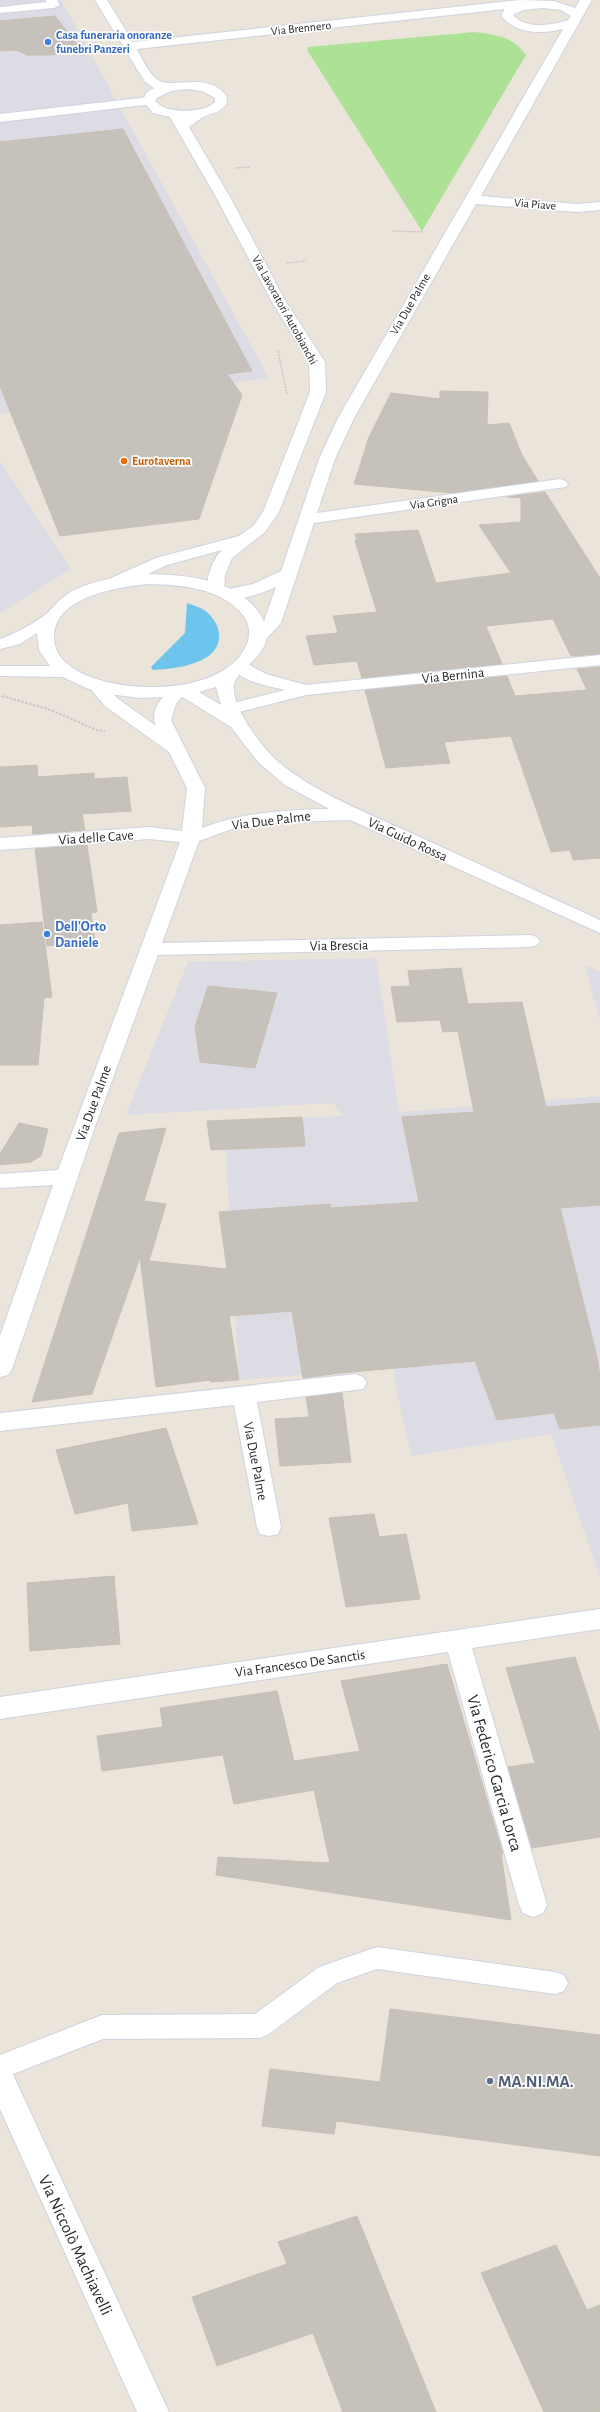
<svg xmlns="http://www.w3.org/2000/svg" width="600" height="2412" viewBox="0 0 600 2412" font-family="'Alegreya Sans',sans-serif">
<rect width="100%" height="100%" fill="#ebe4da"/>
<g fill="#dddbe3">
<polygon points="0,0 61,0 269,378 0,414"/>
<polygon points="0,461 71,569 0,613"/>
<polygon points="376,958 399,1112 600,1096 600,1577 551,1434 412,1456 397,1393 393,1367 239,1380 224,1121 344,1116 333,1103 126,1115 188,962"/>
<polygon points="585,965 600,972 600,1019"/>
</g>
<path fill="#ace196" d="M475,32C497,35 512,36 526,55L422,231L307,50L308,47Z"/>
<path fill="#6dc4ed" d="M187,603C192,605 200,607 204,610C221,622 226,645 207,657C191,667 170,669 153,670L151,667L185,633Z"/>
<g fill="#c6c1ba" stroke="#c6c0b4">
<polygon points="55,16 79,47 61,54 48,55 27,55 16,50 0,51 0,21"/>
<polygon points="123,129 252,371 227,374 242,395 199,519 60,536 0,386 0,142"/>
<polygon points="440,391 488,392 487,425 509,423 522,455 538,481 452,493 354,484 369,437 391,393 440,399"/>
<polygon points="545,492 600,578 600,654 571,656 553,619 486,626 502,664 362,678 357,661 314,665 306,636 338,633 333,616 377,612 355,541 357,540 355,534 418,530 436,583 511,573 479,525 521,522 521,498 507,497"/>
<polygon points="600,667 600,858 573,860 570,850 551,852 511,736 444,742 450,763 386,768 365,690 507,676 515,696 587,690 577,669"/>
<polygon points="37,765 38,777 94,773 94,779 127,777 131,811 82,814 85,830 33,834 32,825 0,827 0,767"/>
<polygon points="87,845 97,912 91,913 95,942 47,946 35,849"/>
<polygon points="42,922 52,997 44,998 38,1065 0,1065 0,925"/>
<polygon points="461,968 468,1004 522,1002 546,1107 600,1103 600,1205 560,1208 596,1353 600,1376 600,1425 560,1429 554,1413 497,1420 475,1361 340,1373 303,1378 292,1311 229,1316 239,1380 211,1382 210,1380 156,1387 140,1257 92,1394 32,1402 119,1133 166,1128 144,1201 166,1204 149,1261 227,1269 219,1212 330,1204 331,1208 419,1202 402,1117 474,1112 458,1031 443,1032 440,1020 397,1022 391,987 410,986 408,971"/>
<polygon points="208,986 277,993 255,1068 200,1062 195,1027"/>
<polygon points="302,1117 305,1146 211,1150 207,1121"/>
<polygon points="19,1123 48,1129 41,1156 31,1162 0,1165 0,1154"/>
<polygon points="342,1393 351,1462 280,1466 275,1419 309,1417 306,1397"/>
<polygon points="166,1428 198,1524 132,1531 128,1503 75,1514 56,1450"/>
<polygon points="374,1514 379,1537 406,1534 420,1599 346,1607 329,1518"/>
<polygon points="114,1576 120,1644 30,1651 27,1583"/>
<polygon points="575,1657 600,1733 600,1837 532,1848 508,1767 535,1763 506,1668"/>
<polygon points="447,1664 503,1854 501,1854 511,1920 216,1875 218,1857 330,1863 314,1790 234,1804 223,1755 102,1771 97,1736 163,1727 160,1708 277,1691 294,1761 360,1751 341,1681"/>
<polygon points="390,2009 600,2035 600,2156 336,2121 334,2134 262,2126 270,2069 380,2082"/>
<polygon points="357,2216 436,2412 343,2412 313,2333 217,2366 192,2297 287,2264 278,2242"/>
<polygon points="556,2245 587,2310 600,2305 600,2412 544,2412 481,2273"/>
</g>
<g fill="none" stroke-linecap="round" stroke-linejoin="round">
<defs>
<g id="lane">
<polygon points="45,0 57,0 60,5 54,8 0,13 0,7 47,2"/>
<polygon points="149,97 155,101 153,104 0,122 0,114"/>
<polygon points="377,1947 555,1972 564,1975 568,1983 564,1991 555,1994 377,1969 337,1983 269,2034 260,2038 103,2039 0,2079 0,2055 102,2015 255,2014 319,1967"/>
</g>
<g id="street">
<path d="M95,0H107L133,42L520,0L554,1L575,8L580,0H592L481,196L577,204L600,202V210L577,212L476,204L354,418L335,459L317,513L560,479L566,481L568,484L566,487L314,523L281,623L264,641H252L249,637L264,621L276,587C260,594 238,602 222,598L220,593H210C203,582 213,558 222,550L167,565L123,586H111L109,582L111,578L156,558L239,536L253,526L263,512L310,392L309,362L272,302L216,197L170,117L153,113L143,101L146,93L154,88L145,82ZM542,8L561,10L571,16L568,20C553,25 525,30 513,15L523,10ZM505,9L501,15C515,35 542,34 563,29L338,418L319,459L281,571L253,584L224,590L225,575L232,558L265,532L279,512L326,392L325,362L286,302L230,197L189,127C194,124 199,119 205,116C215,112 228,110 227,97C209,70 173,90 158,80C149,75 142,58 137,49ZM187,89L202,91L215,98V102C204,114 165,114 155,101L157,98L171,91Z"/>
<path d="M600,655V665L306,695L231,714L225,713L222,709L225,705L285,690C268,686 242,682 231,667L234,663H246L266,674L306,685Z"/>
<path d="M98,682L104,683L117,698L156,726C149,712 162,697 172,687H184L187,691L176,704L171,720L205,788L202,828C250,809 302,810 353,808L360,810L362,814L360,818L353,820L283,822L235,828L199,841L162,943L530,935L537,937L540,941L537,945L530,947L158,955L95,1127L12,1369L8,1375L0,1377V1336L53,1185L0,1188V1174L58,1170L180,842L149,839L0,850V838L149,827L182,831L187,788L169,752L105,706L89,687L92,683Z"/>
<polygon points="355,1374 363,1377 367,1383 363,1389 257,1402 281,1527 278,1534 269,1536 260,1534 257,1527 234,1405 0,1431 0,1413"/>
<polygon points="600,1609 600,1629 472,1648 547,1905 543,1913 533,1917 523,1913 519,1905 448,1652 0,1719 0,1697"/>
<polygon points="0,2064 10,2068 169,2412 137,2412 0,2109"/>
</g>
<path id="secondary" d="M148,574C186,575 231,578 257,610C265,621 270,631 265,644C259,660 236,672 234,685C231,706 257,739 270,754C303,788 367,813 411,833C474,862 537,891 600,920V933L346,818L285,785L258,762L231,727L181,696L141,698L116,695L86,688L63,677L0,676V666H50L39,650L37,633L20,644L0,649V639C14,634 34,624 46,614C53,608 58,601 66,595C89,580 120,576 148,574ZM148,584C181,585 220,587 243,615C250,624 251,635 246,646C223,698 109,696 70,666C59,658 54,649 54,635C57,596 118,587 148,584ZM216,687L221,705L199,692Z"/>
</defs>
<use href="#lane" stroke="#cfd2e1" stroke-width="2"/>
<use href="#street" stroke="#cfd2e1" stroke-width="2"/>
<use href="#secondary" stroke="#cfd2e1" stroke-width="2"/>
<g stroke="#c7c7c7" stroke-width="1.5" stroke-dasharray="2 1" stroke-linecap="butt">
<polyline points="236,168 250,167"/>
<polyline points="393,231 423,232"/>
<polyline points="287,263 306,261"/>
<polyline points="278,351 287,395"/>
</g>
<polyline stroke="#c7c7c7" stroke-width="2" stroke-dasharray="2.5 1.5" stroke-linecap="butt" points="2,696 48,709 97,730 105,731"/>
<use href="#lane" fill="#fff" fill-rule="evenodd"/>
<use href="#street" fill="#fff" fill-rule="evenodd"/>
<use href="#secondary" fill="#fff" fill-rule="evenodd"/>
</g>
<g fill="#3f7fe0" stroke="#fff" stroke-width="1.5">
<circle cx="48" cy="42" r="4"/>
<circle cx="47" cy="934" r="4"/>
</g>
<circle fill="#e8710a" stroke="#fff" stroke-width="1.5" cx="124" cy="461" r="4"/>
<circle fill="#5c6f8a" stroke="#fff" stroke-width="1.5" cx="490" cy="2081" r="4"/>
<g text-anchor="middle" stroke-width="3.5" stroke-linejoin="round" paint-order="stroke">
<g font-size="12" fill="#282828" stroke="#fff">
<text transform="translate(301 28) rotate(-6)" y="4">Via Brennero</text>
<text transform="translate(535 204) rotate(5)" y="4">Via Piave</text>
<text transform="translate(410 304) rotate(-60)" y="4">Via Due Palme</text>
<text transform="translate(285 310) rotate(61)" y="4">Via Lavoratori Autobianchi</text>
<text transform="translate(434 502) rotate(-8)" y="4">Via Grigna</text>
</g>
<g font-size="12" font-weight="bold" fill="#366cbe" stroke="#fff" text-anchor="start">
<text x="56" y="39">Casa funeraria onoranze<tspan x="56" dy="14">funebri Panzeri</tspan></text>
</g>
<g font-size="12" font-weight="bold" fill="#c56008" stroke="#fff" text-anchor="start">
<text x="132" y="465">Eurotaverna</text>
</g>
<g font-size="14" fill="#282828" stroke="#fff">
<text transform="translate(453 675) rotate(-6)" y="5">Via Bernina</text>
<text transform="translate(271 820) rotate(-7)" y="5">Via Due Palme</text>
<text transform="translate(96 837) rotate(-4)" y="5">Via delle Cave</text>
<text transform="translate(408 839) rotate(25)" y="5">Via Guido Rossa</text>
<text transform="translate(339 945) rotate(-1)" y="5">Via Brescia</text>
<text transform="translate(93 1103) rotate(-70)" y="5">Via Due Palme</text>
<text transform="translate(256 1461) rotate(79)" y="5">Via Due Palme</text>
<text transform="translate(300 1663) rotate(-8)" y="5">Via Francesco De Sanctis</text>
</g>
<g font-size="14" font-weight="bold" fill="#366cbe" stroke="#fff" text-anchor="start">
<text x="55" y="931">Dell'Orto<tspan x="55" dy="16">Daniele</tspan></text>
</g>
<g font-size="17" fill="#282828" stroke="#fff">
<text transform="translate(495 1773) rotate(74)" y="6">Via Federico Garcia Lorca</text>
<text transform="translate(76 2245) rotate(65)" y="6">Via Niccolò Machiavelli</text>
</g>
<g font-size="17" font-weight="bold" fill="#4e5e75" stroke="#fff" text-anchor="start">
<text x="498" y="2087">MA.NI.MA.</text>
</g>
</g>
</svg>
